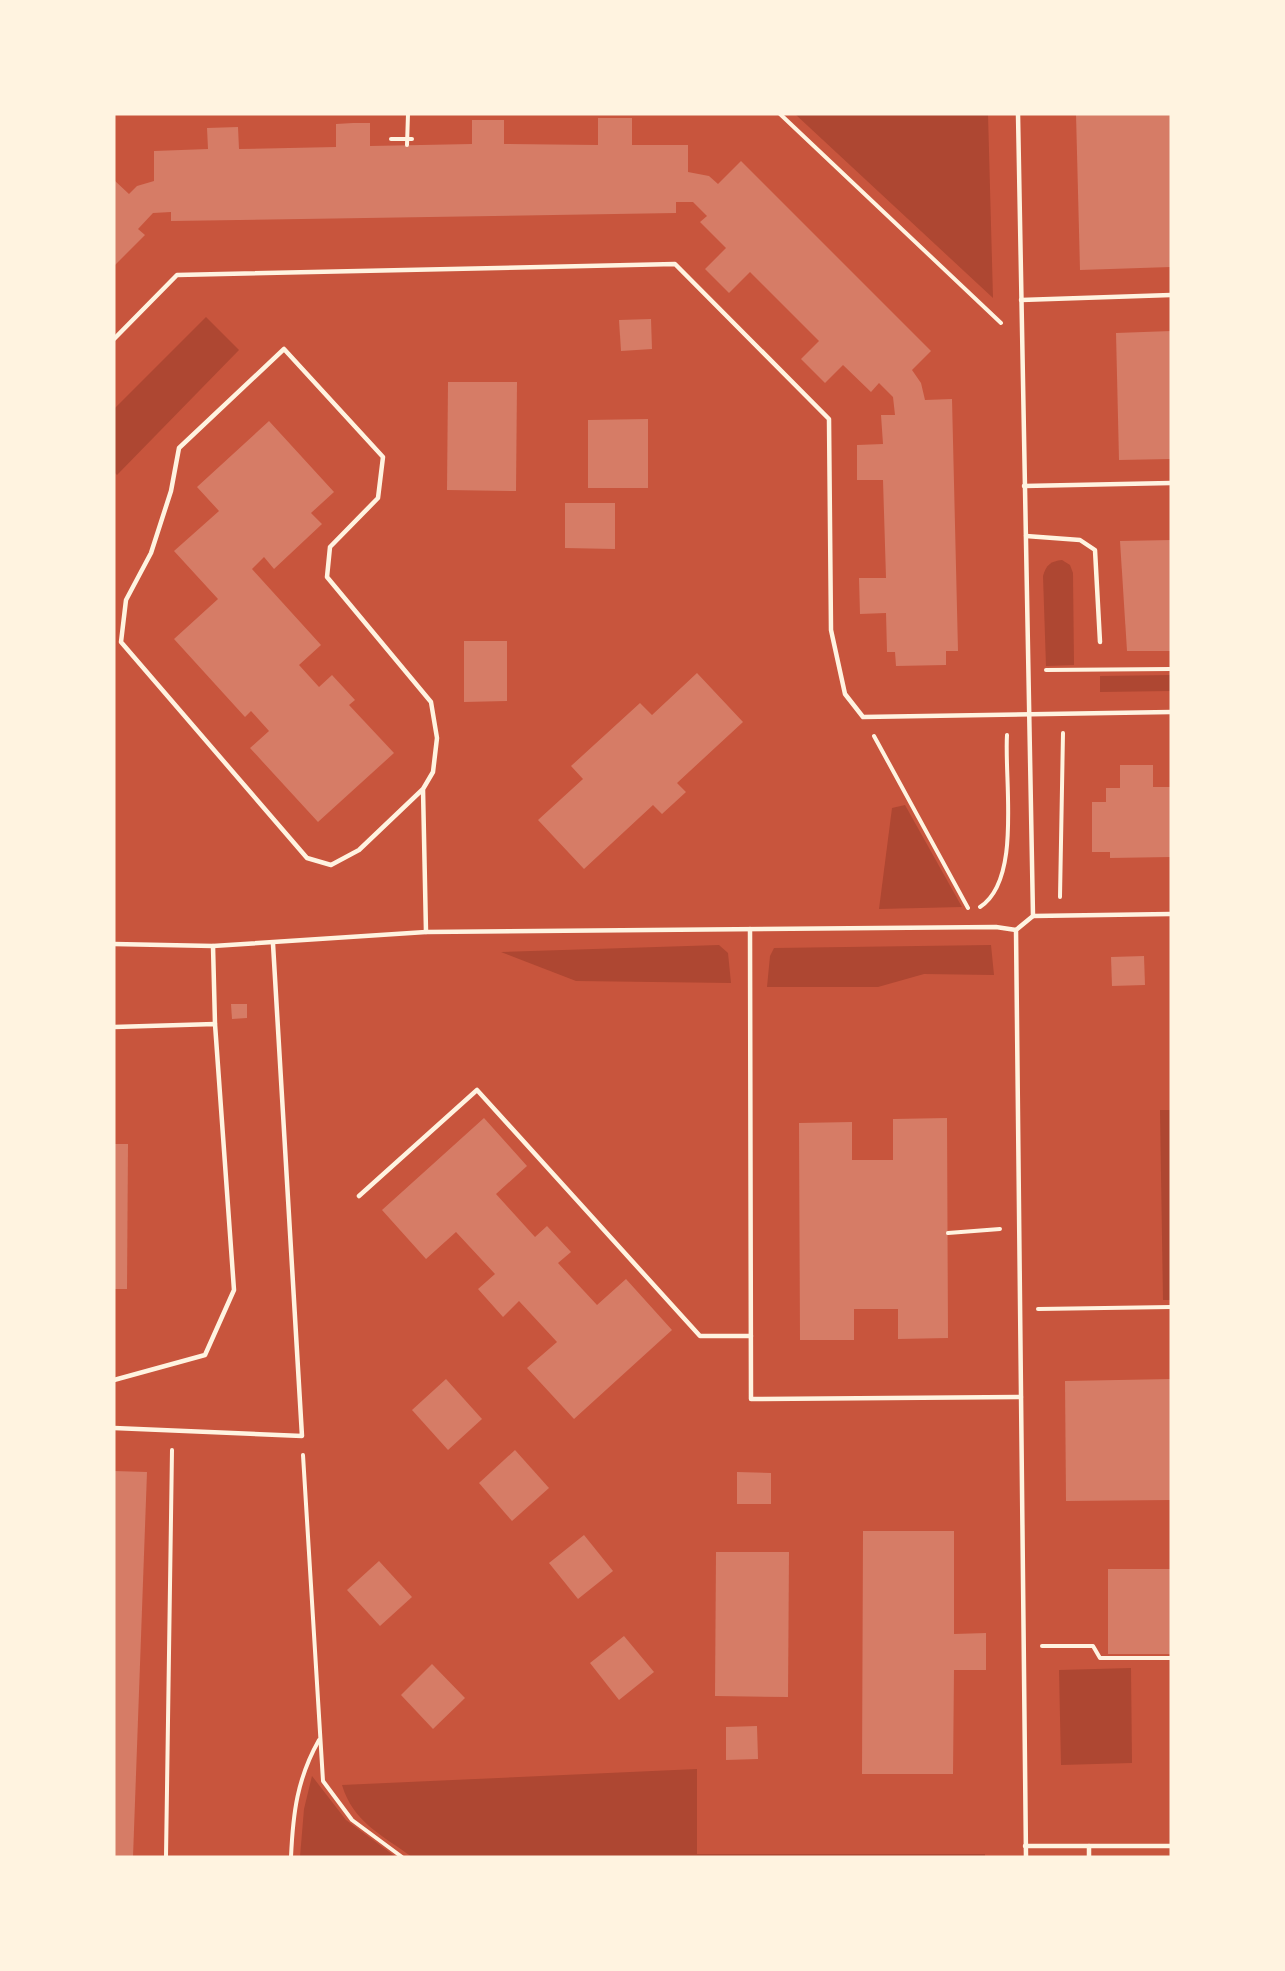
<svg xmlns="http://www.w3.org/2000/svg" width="1285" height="1971" viewBox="0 0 1285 1971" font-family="Helvetica,sans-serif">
<rect width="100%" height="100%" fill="#c8553d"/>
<g fill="#ae4732">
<polygon points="795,114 988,114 993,298"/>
<polygon points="206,317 239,350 117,475 114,472 114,409"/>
<path d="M1062,560L1070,565L1073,573L1074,665L1046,666L1043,576C1046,565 1051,561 1062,560Z"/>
<polygon points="1171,675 1171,691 1100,692 1100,676"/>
<polygon points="905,805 962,907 879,909 892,808"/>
<polygon points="719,945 728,953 731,983 576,981 501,952"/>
<polygon points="991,945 994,975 924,974 878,987 767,987 770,956 774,948"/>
<polygon points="1160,1110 1171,1110 1171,1300 1163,1300"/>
<polygon points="1131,1668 1132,1763 1061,1765 1059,1670"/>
<path d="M697,1769V1854H985V1857H412C382,1835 353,1822 342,1785Z"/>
<polygon points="312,1776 346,1820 396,1857 300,1857 304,1809"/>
</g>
<g fill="#d67c66">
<polygon points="1076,114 1171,114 1171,267 1080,270"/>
<polygon points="598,118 632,118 632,145 688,145 688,172 709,176 718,184 741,161 931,351 912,370 921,383 925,400 952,399 958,651 946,651 946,665 896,666 895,652 887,652 886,613 860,614 859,578 886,578 883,480 857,480 857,445 883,444 881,415 895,415 893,397 879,383 871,392 843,365 825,383 801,359 819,341 750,272 729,293 705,269 726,248 700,222 707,216 693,202 676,202 676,213 171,221 171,212 153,213 138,229 145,235 114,266 114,180 129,194 137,186 154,181 154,151 208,149 207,128 238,127 239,149 336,147 336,124 353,123 370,123 370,146 472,144 472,120 504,120 504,144 598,145"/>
<polygon points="651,319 652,349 621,351 619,320"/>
<polygon points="1171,331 1171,459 1119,460 1116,333"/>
<polygon points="448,382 517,382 516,491 447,490"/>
<polygon points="648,419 648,488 588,488 588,420"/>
<polygon points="269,421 334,492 311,513 322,524 274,569 264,557 252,569 321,645 299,665 319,687 332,675 355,700 349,705 394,753 318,822 250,748 269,731 251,711 245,717 174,639 218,599 174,551 219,511 197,487"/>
<polygon points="565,503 615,503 615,549 565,548"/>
<polygon points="1171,540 1171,651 1127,651 1120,541"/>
<polygon points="464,641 507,641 507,701 464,702"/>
<polygon points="697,673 743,722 677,783 686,792 662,814 653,805 584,869 538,820 583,779 571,766 640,703 652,715"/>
<polygon points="1120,765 1153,765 1153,787 1171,787 1171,857 1110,858 1110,852 1092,852 1092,802 1106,802 1106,788 1120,788"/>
<polygon points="1144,956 1145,985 1112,986 1111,957"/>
<polygon points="231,1004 247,1004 247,1018 232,1019"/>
<polygon points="484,1118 527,1166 496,1194 535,1237 547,1226 571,1252 558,1263 597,1305 626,1279 672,1330 574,1419 527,1368 557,1342 519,1301 503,1317 478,1289 495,1274 456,1232 426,1259 382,1210"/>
<polygon points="947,1118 948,1338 898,1339 898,1309 854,1309 854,1340 800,1340 799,1123 852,1122 852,1160 893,1160 893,1119"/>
<polygon points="114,1144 128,1144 127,1289 114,1289"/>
<polygon points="446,1379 482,1419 448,1450 412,1410"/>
<polygon points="1171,1379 1171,1500 1066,1501 1065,1381"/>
<polygon points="515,1450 549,1488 512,1521 479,1483"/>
<polygon points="114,1471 147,1472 133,1857 114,1857"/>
<polygon points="737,1472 771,1473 771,1504 737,1504"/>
<polygon points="863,1531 954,1531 954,1634 986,1633 986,1670 954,1670 953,1774 862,1774"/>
<polygon points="584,1535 613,1571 578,1599 549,1563"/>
<polygon points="716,1552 789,1552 788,1697 715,1696"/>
<polygon points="379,1561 412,1597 380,1626 347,1590"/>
<rect x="1108" y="1569" width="63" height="85"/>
<polygon points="624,1636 654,1672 619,1700 590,1663"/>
<polygon points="432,1664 465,1698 433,1729 401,1695"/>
<polygon points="757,1726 758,1759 726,1760 726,1727"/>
</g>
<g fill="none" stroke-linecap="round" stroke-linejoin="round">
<g stroke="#fff3e0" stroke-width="4">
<polyline points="780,114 1001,323"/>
<polyline points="391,139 412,139"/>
<polyline points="407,145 408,114"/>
<polyline points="1046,670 1171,669"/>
<polyline points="874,736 968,908"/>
<polyline points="1060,897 1063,733"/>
<path d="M980,907C1022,880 1004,781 1007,735"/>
<polyline points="948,1233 1000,1229"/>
<polyline points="1038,1309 1171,1307"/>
<polyline points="303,1455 323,1781 352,1820 402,1857"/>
<polyline points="1042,1646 1093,1646 1100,1658 1171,1658"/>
<polyline points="166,1857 172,1450"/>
<path d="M291,1857C293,1813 297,1779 319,1740"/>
</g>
<g stroke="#fff3e0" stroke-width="4.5">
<polyline points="1018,114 1033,916 1016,930 1026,1857"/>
<polyline points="1021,300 1171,295"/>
<polyline points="114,339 177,275 675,264 829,419 831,630 845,694 863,717 1171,712"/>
<polyline points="1024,486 1171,483"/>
<polyline points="1026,536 1080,540 1095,550 1100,642"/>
<polyline points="423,789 359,850 331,865 307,858 121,642 126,600 151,553 171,491 179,448 284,349 383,457 378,498 330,547 327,577 431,702 437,738 433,772 423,789 426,932"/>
<polyline points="1033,916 1171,914"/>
<polyline points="750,929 751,1399 1021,1397"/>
<polyline points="114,944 213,946 426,932 996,927 1016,930"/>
<polyline points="213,946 215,1024"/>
<polyline points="114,1027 215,1024 234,1290 205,1355 114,1380"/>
<polyline points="359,1196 477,1090 700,1336 751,1336"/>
<polyline points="114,1428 302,1436 273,944"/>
<polyline points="1025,1846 1171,1846"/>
<polyline points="1089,1846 1089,1857"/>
</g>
</g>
<rect width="1285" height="1971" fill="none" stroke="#fff3e0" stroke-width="231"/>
</svg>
